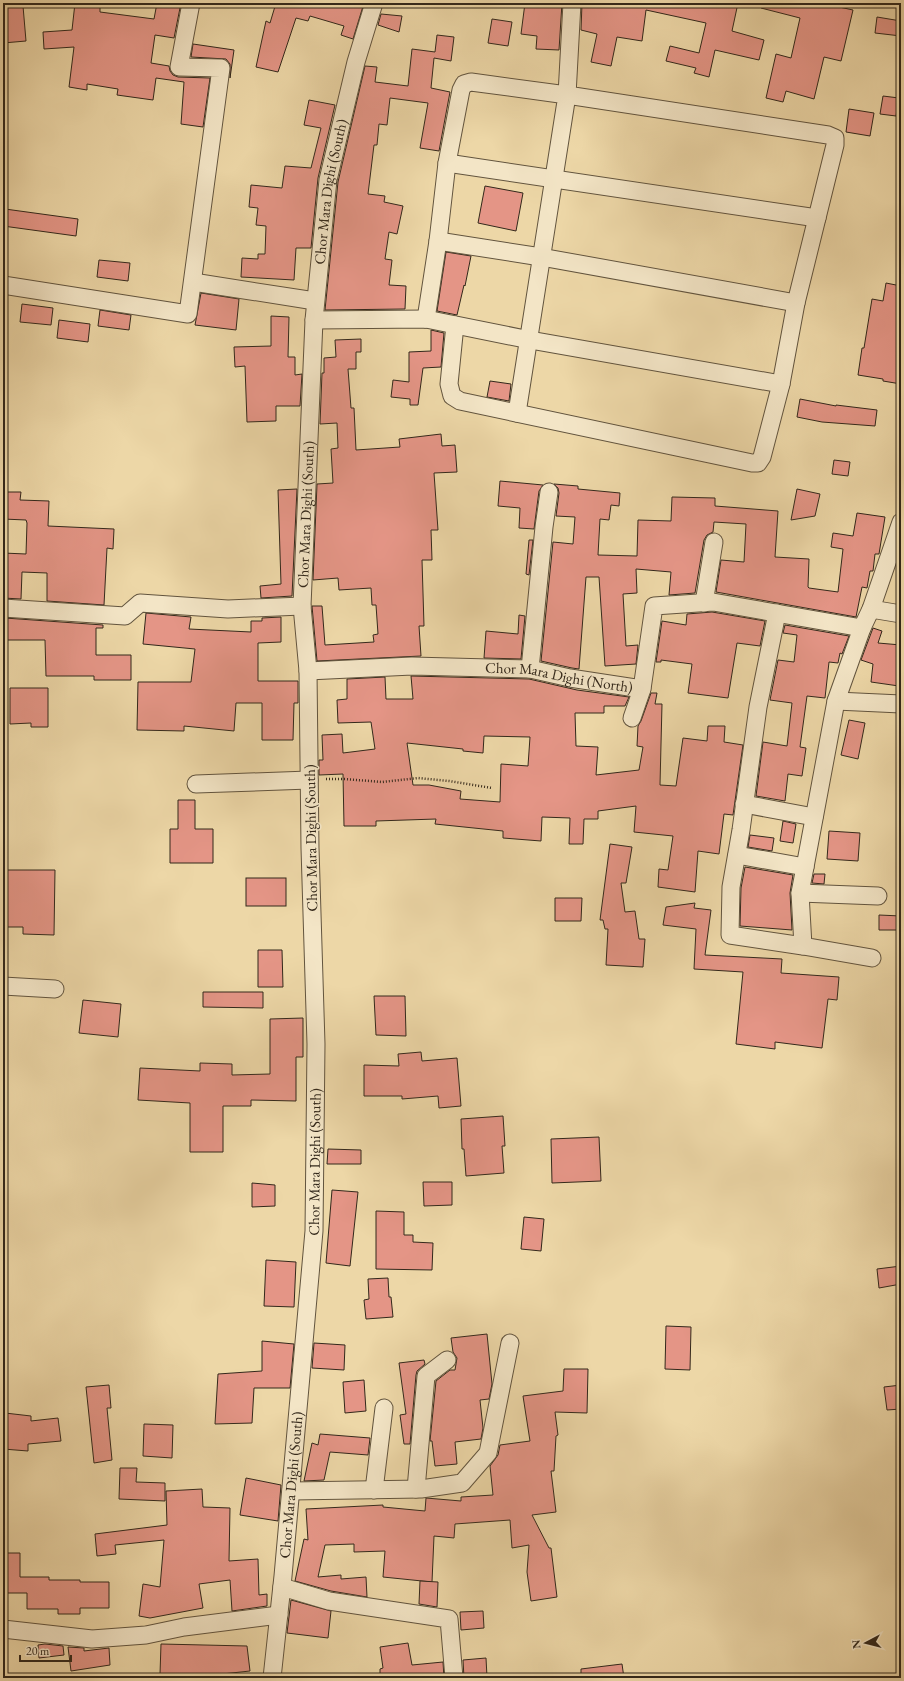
<svg xmlns="http://www.w3.org/2000/svg" width="904" height="1681" viewBox="0 0 904 1681" font-family="'EB Garamond',serif">
<rect width="100%" height="100%" fill="#edd7a7"/>
<filter id="stains"><feTurbulence type="fractalNoise" baseFrequency=".005" numOctaves="4"/><feColorMatrix values="0 0 0 0 .2 0 0 0 0 .09 0 0 0 0 .02 0 0 0 .5 -.17"/></filter>
<radialGradient id="worn" r=".72"><stop offset=".6" stop-color="#630" stop-opacity="0"/><stop offset="1" stop-color="#630" stop-opacity=".3"/></radialGradient>
<g fill="#e49586" stroke="#33281b" fill-rule="evenodd">
<polygon points="75,3 100,3 100,12 154,19 157,3 181,3 174,38 155,35 151,63 169,66 170,71 173,75 178,77 210,78 203,127 181,124 184,82 156,78 153,100 117,95 118,89 87,84 87,90 69,87 74,47 44,49 43,32 72,30"/>
<polygon points="276,3 364,3 353,39 341,35 344,26 310,16 308,21 296,18 278,72 256,67 266,21 270,23"/>
<polygon points="525,3 562,3 559,50 536,49 537,36 521,34"/>
<polygon points="582,3 738,3 732,31 764,40 759,60 715,50 709,77 694,73 696,68 666,61 670,46 699,53 706,23 646,10 642,41 617,37 611,66 591,62 597,34 581,30"/>
<polygon points="762,3 821,3 853,10 841,61 824,57 814,99 786,91 783,102 766,98 776,54 791,58 800,18 761,8"/>
<polygon points="23,6 26,41 3,43 3,8"/>
<polygon points="381,14 402,16 399,32 378,25"/>
<polygon points="877,17 901,21 901,36 875,33"/>
<polygon points="492,19 512,22 508,46 488,43"/>
<polygon points="437,35 454,37 451,61 434,58 431,88 450,92 439,151 420,148 428,103 390,98 387,125 379,124 377,145 374,145 368,194 385,196 384,202 403,206 397,234 389,232 385,259 392,260 389,285 406,286 405,309 325,310 338,182 365,66 377,67 375,82 408,86 412,49 435,52"/>
<polygon points="193,44 234,50 230,78 230,64 226,59 191,57"/>
<polygon points="883,96 899,98 896,116 880,114"/>
<polygon points="309,100 335,105 318,178 311,248 296,248 294,280 241,277 242,258 258,259 258,254 265,254 266,226 256,225 258,208 249,207 251,185 282,188 285,166 311,168 321,128 304,125"/>
<polygon points="849,109 874,113 870,136 846,132"/>
<polygon points="485,186 523,193 516,231 478,223"/>
<polygon points="5,209 78,219 76,236 3,226"/>
<polygon points="446,252 471,256 465,286 464,285 457,315 437,311"/>
<polygon points="99,260 130,263 128,281 97,277"/>
<polygon points="886,283 901,286 901,384 883,381 883,379 858,375 862,348 864,348 872,299 883,301"/>
<polygon points="201,293 239,299 236,330 195,325"/>
<polygon points="22,304 53,308 51,325 20,322"/>
<polygon points="100,310 131,315 129,330 98,326"/>
<polygon points="271,316 289,317 288,357 295,357 295,375 302,374 300,406 276,406 276,421 247,422 245,366 235,367 234,347 271,346"/>
<polygon points="59,320 90,324 88,342 57,338"/>
<polygon points="431,330 444,333 441,367 423,368 418,405 410,405 410,399 391,397 393,380 409,382 409,352 431,351"/>
<polygon points="361,339 361,352 356,352 356,369 348,369 351,408 354,408 356,450 400,447 399,439 441,434 442,446 455,445 457,472 434,473 438,530 431,530 432,560 422,560 424,626 419,626 421,656 317,661 312,606 322,606 325,645 374,642 373,635 378,634 376,605 372,605 371,588 339,590 338,578 313,580 317,484 333,483 331,449 338,448 337,423 320,424 322,373 324,373 324,358 336,357 335,340"/>
<polygon points="490,381 511,384 509,401 487,397"/>
<polygon points="800,399 836,406 836,405 877,410 875,426 822,422 797,417"/>
<polygon points="834,460 850,462 848,476 832,474"/>
<polygon points="500,481 543,485 539,491 534,529 519,528 520,508 498,506"/>
<polygon points="554,484 578,486 578,489 620,493 619,506 611,505 609,520 600,519 598,555 637,556 638,520 671,521 672,497 715,498 715,506 778,511 775,557 809,559 808,587 809,588 838,592 843,549 831,547 833,533 853,536 857,513 885,517 879,554 875,554 873,571 870,571 867,588 862,587 856,617 716,592 721,560 744,562 746,524 714,522 713,532 707,535 704,540 695,593 669,595 671,572 636,569 637,593 623,594 626,646 638,645 636,664 605,666 599,577 586,577 579,669 572,668 541,661 553,542 573,544 575,517 556,516 559,493 558,488"/>
<polygon points="297,489 292,596 261,598 260,586 281,584 278,490"/>
<polygon points="797,489 820,494 815,516 791,520"/>
<polygon points="3,492 21,492 20,500 49,501 48,526 114,529 113,549 107,548 104,605 47,601 47,573 22,572 21,599 3,598 4,570 3,570 3,553 26,554 27,523 26,520 3,519"/>
<polygon points="529,540 533,540 529,575 526,574"/>
<polygon points="712,612 765,621 760,646 737,643 728,698 688,693 692,664 661,660 661,662 656,662 662,621 686,625 687,614"/>
<polygon points="146,613 191,617 189,629 251,632 251,621 262,621 262,618 281,617 281,642 258,643 258,681 298,681 298,703 294,703 293,740 262,740 262,703 236,703 234,731 184,726 184,731 137,730 138,682 191,682 195,649 143,644"/>
<polygon points="519,615 525,616 521,659 484,658 486,631 518,634"/>
<polygon points="5,618 103,625 103,628 96,628 96,655 131,655 131,680 94,680 94,676 46,676 45,640 5,640"/>
<polygon points="785,625 849,636 842,654 840,653 838,663 829,662 825,698 807,696 800,747 806,748 802,776 788,774 785,801 756,796 763,742 787,746 792,703 770,700 778,660 794,662 797,635 783,633"/>
<polygon points="873,628 882,631 878,643 901,645 899,686 871,682 873,664 861,660"/>
<path d="M411,676L529,679L577,690L629,697L625,706H604V713H575L576,746L598,747L596,775L639,770L643,747L637,746L638,726L641,721L651,693H657L655,704H662L660,785L676,786L683,738L707,741L708,726H725L724,742L743,745L733,815L724,814L719,854L698,851L695,892L658,887L659,869L668,870L673,836L634,832L636,806L598,811V819H584L583,844H569L570,818L542,817L541,841L503,838V831L435,824L436,819L376,821V826H344L343,774L319,775V760H323L322,735L342,734L343,753L375,749L371,722L338,723L337,700L347,699V679L385,677L386,699H413ZM484,736L530,737L528,766L501,764L500,802L460,799L461,791L429,785H413L407,743L463,749V751L483,753Z"/>
<polygon points="10,688 48,688 48,727 31,727 31,723 10,724"/>
<polygon points="849,720 865,723 858,759 841,755"/>
<polygon points="178,800 195,800 195,829 213,829 213,863 170,863 170,829 178,829"/>
<polygon points="783,821 796,824 793,843 780,841"/>
<polygon points="829,831 860,833 858,861 827,859"/>
<polygon points="750,835 774,838 772,851 748,847"/>
<polygon points="610,844 632,847 626,883 621,883 625,912 635,911 639,939 645,939 643,967 606,965 608,929 605,929 603,920 600,920"/>
<polygon points="745,867 793,875 790,893 792,930 740,926 741,888"/>
<polygon points="3,870 55,870 54,935 23,934 23,927 3,927"/>
<polygon points="814,874 825,874 824,884 812,883"/>
<rect x="246" y="878" width="40" height="28"/>
<polygon points="555,898 582,898 581,921 555,921"/>
<polygon points="695,903 694,908 711,910 705,955 782,959 781,973 839,977 837,1000 828,999 822,1048 775,1042 775,1049 736,1044 743,972 694,969 696,929 663,925 666,907"/>
<polygon points="879,915 901,916 901,930 879,930"/>
<polygon points="258,950 282,950 283,987 258,987"/>
<polygon points="203,992 263,992 263,1008 203,1007"/>
<polygon points="374,996 405,996 406,1036 376,1035"/>
<polygon points="83,1000 121,1004 118,1037 79,1033"/>
<polygon points="303,1018 303,1057 296,1057 296,1101 251,1100 251,1106 223,1106 223,1152 190,1152 190,1103 138,1100 140,1068 200,1071 200,1063 232,1064 232,1075 270,1074 270,1019"/>
<polygon points="421,1052 422,1061 457,1058 461,1106 439,1108 438,1096 402,1099 402,1096 364,1096 364,1065 399,1066 398,1054"/>
<polygon points="503,1116 505,1146 502,1146 504,1173 466,1176 464,1149 462,1149 461,1119"/>
<polygon points="599,1137 601,1181 552,1183 551,1139"/>
<polygon points="328,1149 361,1150 361,1164 327,1164"/>
<polygon points="423,1182 452,1182 452,1205 424,1206"/>
<polygon points="252,1183 275,1185 275,1206 252,1207"/>
<polygon points="332,1190 358,1192 350,1266 326,1263"/>
<polygon points="376,1211 404,1212 404,1235 413,1235 413,1242 433,1243 432,1270 376,1269"/>
<polygon points="524,1217 544,1219 541,1251 521,1249"/>
<polygon points="266,1260 296,1262 294,1307 264,1306"/>
<polygon points="901,1266 901,1284 879,1288 877,1269"/>
<polygon points="388,1278 389,1297 391,1297 393,1317 366,1319 364,1300 369,1299 368,1279"/>
<polygon points="666,1326 691,1327 690,1370 665,1369"/>
<polygon points="487,1334 492,1384 489,1399 480,1400 483,1428 481,1439 455,1442 457,1464 435,1466 432,1441 430,1441 436,1381 450,1370 455,1370 457,1358 453,1352 451,1338"/>
<polygon points="262,1341 294,1344 290,1388 254,1388 252,1423 215,1424 218,1374 262,1371"/>
<polygon points="314,1343 345,1345 344,1370 312,1368"/>
<polygon points="424,1360 425,1364 417,1371 416,1375 410,1444 404,1444 400,1415 406,1414 399,1363"/>
<polygon points="564,1369 588,1369 587,1413 555,1412 558,1435 556,1436 554,1471 551,1471 556,1512 532,1515 549,1548 551,1548 557,1597 531,1601 527,1572 529,1545 512,1548 510,1520 455,1524 454,1538 434,1536 432,1582 383,1577 385,1551 354,1552 354,1544 325,1545 318,1577 341,1575 341,1579 366,1577 367,1597 331,1591 295,1581 304,1539 308,1540 306,1509 383,1505 383,1507 425,1511 426,1498 461,1501 461,1497 493,1495 490,1466 498,1455 500,1445 530,1441 523,1396 563,1391"/>
<polygon points="364,1380 366,1411 345,1413 343,1382"/>
<polygon points="109,1385 111,1408 107,1408 112,1460 94,1463 86,1387"/>
<polygon points="901,1385 901,1409 887,1410 884,1387"/>
<polygon points="5,1413 31,1416 31,1421 58,1418 61,1441 28,1444 28,1451 3,1449"/>
<polygon points="144,1424 173,1425 172,1458 143,1456"/>
<polygon points="320,1434 370,1438 368,1455 330,1452 324,1480 304,1481 312,1443 318,1445"/>
<polygon points="120,1468 137,1468 136,1482 165,1483 165,1501 119,1499"/>
<polygon points="246,1478 281,1485 278,1521 240,1515"/>
<polygon points="202,1489 203,1507 230,1508 229,1561 258,1559 259,1595 267,1594 267,1606 232,1611 230,1580 199,1584 203,1608 150,1618 139,1616 143,1584 160,1587 164,1540 115,1545 116,1554 97,1556 95,1534 167,1525 166,1491"/>
<polygon points="3,1553 20,1553 20,1577 49,1577 49,1580 80,1580 80,1582 109,1582 109,1608 80,1608 80,1614 58,1614 58,1609 27,1609 27,1593 3,1593"/>
<polygon points="420,1581 438,1582 437,1607 419,1604"/>
<polygon points="291,1600 331,1611 328,1638 287,1633"/>
<polygon points="483,1611 484,1628 461,1630 460,1612"/>
<polygon points="408,1643 412,1665 443,1662 444,1678 380,1678 380,1669 383,1668 380,1647"/>
<polygon points="45,1644 63,1646 64,1655 39,1658 38,1645"/>
<polygon points="161,1644 247,1646 250,1671 213,1675 213,1678 183,1678 183,1675 160,1674"/>
<polygon points="68,1647 84,1648 84,1651 109,1648 110,1665 71,1671"/>
<polygon points="486,1658 487,1677 464,1678 463,1660"/>
<polygon points="622,1664 624,1678 581,1678 581,1669"/>
</g>
<g fill="none" stroke-linecap="round" stroke-linejoin="round">
<defs>
<g id="street">
<polyline points="447,163 817,218"/>
<polyline points="438,241 541,257 796,303"/>
<polyline points="193,282 315,301"/>
<polyline points="3,285 188,314 221,68 179,67 191,3"/>
<polyline points="426,319 438,241 447,163 461,90 464,84 471,82 567,95 517,413"/>
<polyline points="314,320 426,319 530,340 781,384"/>
<polyline points="455,325 449,384 452,396 460,401 752,463 758,463 762,457 781,384 796,303 835,145 835,138 828,135 567,95 572,3"/>
<polyline points="704,603 714,542"/>
<polyline points="3,608 125,616 140,603 228,609 302,606"/>
<polyline points="871,609 901,614"/>
<polyline points="777,613 758,707 741,830 731,887 730,935 803,946"/>
<polyline points="862,628 836,701 805,867 800,893 803,946 872,958"/>
<polyline points="530,669 544,527 549,492"/>
<path id="s1" d="M308,671L412,666L530,669L570,678L642,689L654,606L713,602L862,628L871,609L901,522"/>
<polyline points="836,701 901,704"/>
<polyline points="632,718 642,689"/>
<polyline points="196,784 309,780"/>
<polyline points="744,804 814,817"/>
<polyline points="737,855 805,867"/>
<polyline points="800,893 878,896"/>
<polyline points="3,986 55,989"/>
<polyline points="416,1489 426,1376 447,1360"/>
<polyline points="374,1490 384,1408"/>
<polyline points="291,1491 421,1489 462,1483 488,1453 510,1343"/>
<polyline points="282,1587 329,1601 449,1619 454,1678"/>
<polyline points="3,1629 92,1639 146,1635 184,1627 279,1615"/>
<path id="s2" d="M272,1678L283,1576L314,1231L316,1044L310,848L308,671L302,606L314,320L328,180L356,62L374,3"/>
</g>
</defs>
<use href="#street" stroke="#62543e" stroke-width="19"/>
<polyline stroke="#33281b" stroke-width="2.5" stroke-dasharray="1 2" stroke-linecap="butt" points="326,779 345,779 382,782 418,778 449,781 492,788"/>
<use href="#street" stroke="#f3e5c6" stroke-width="17"/>
</g>
<g text-anchor="middle" stroke-width="3" stroke-linejoin="round" paint-order="stroke">
<g font-size="15" fill="#33281b" stroke="#f3e5c6">
<text dy="5" stroke="none"><textPath href="#s2" startOffset="1490">Chor Mara Dighi (South)</textPath></text>
<text dy="5" stroke="none"><textPath href="#s2" startOffset="1166">Chor Mara Dighi (South)</textPath></text>
<text dy="5" stroke="none"><textPath href="#s1" startOffset="252">Chor Mara Dighi (North)</textPath></text>
<text transform="translate(311 838) rotate(-91)" y="5">Chor Mara Dighi (South)</text>
<text dy="5" stroke="none"><textPath href="#s2" startOffset="518">Chor Mara Dighi (South)</textPath></text>
<text dy="5" stroke="none"><textPath href="#s2" startOffset="194">Chor Mara Dighi (South)</textPath></text>
</g>
</g>
<rect width="904" height="1681" fill="none" stroke="#edd7a7" stroke-width="16"/>
<rect x="4" y="4" width="896" height="1673" fill="none" stroke="#33281b" stroke-width="2"/>
<rect x="8" y="8" width="888" height="1665" fill="none" stroke="#33281b"/>
<g transform="translate(866 1643) rotate(263)" stroke="#f3e5c6" stroke-width="3" paint-order="stroke">
<path d="M0-3L7 15L0 10L-7 15Z" fill="#33281b"/>
<text y="-6" font-size="11" font-weight="bold" text-anchor="middle" fill="#33281b">N</text>
</g>
<path d="M20 1655v6h51v-6" fill="none" stroke="#33281b" stroke-width="2"/>
<text x="26" y="1655" font-size="12" fill="#33281b" stroke="#f3e5c6" stroke-width="3" paint-order="stroke">20 m</text>
<rect width="100%" height="100%" filter="url(#stains)"/>
<rect width="100%" height="100%" fill="url(#worn)"/>
</svg>
